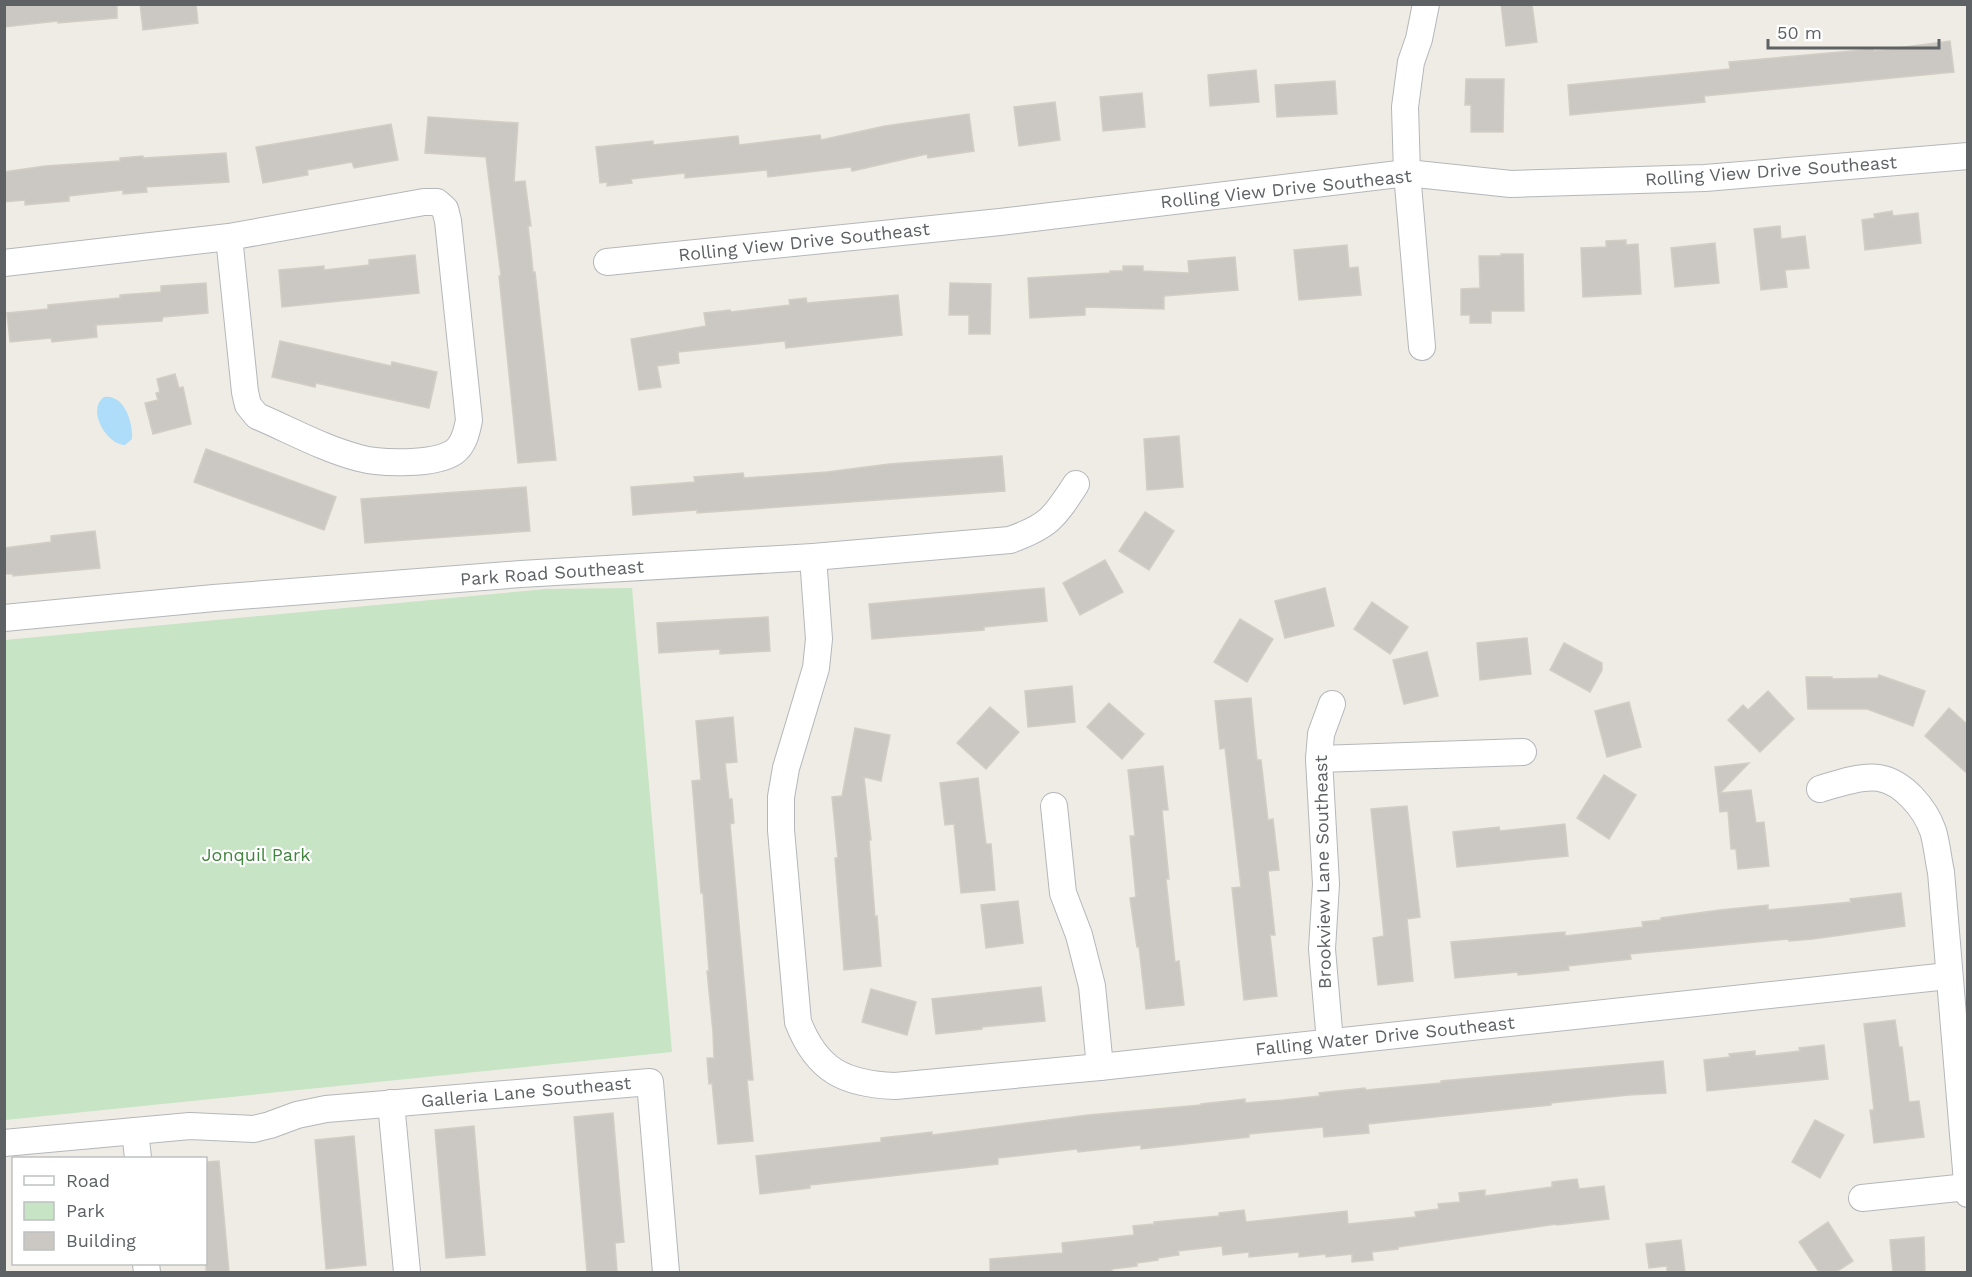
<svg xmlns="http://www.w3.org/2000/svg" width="1972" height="1277" viewBox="0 0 1972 1277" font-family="'Work Sans',sans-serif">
<rect width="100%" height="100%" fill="#efece6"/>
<polygon fill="#c7e4c5" points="632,588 672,1052 5,1120 5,640 546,589"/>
<path fill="#adddf9" d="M104,397C124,394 133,422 132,439L125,445C107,445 86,410 104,397Z"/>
<g fill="#cbc7c3" stroke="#d3cec5" stroke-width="1.5">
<polygon points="4,4 117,4 117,18 58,23 58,21 4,27"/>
<polygon points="140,4 196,4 198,23 143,30"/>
<polygon points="1501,4 1532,4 1537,42 1506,46"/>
<polygon points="1950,41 1954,72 1704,96 1705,102 1570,115 1568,85 1730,69 1729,62 1873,49 1874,51"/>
<polygon points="1256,70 1259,102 1210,106 1208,75"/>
<polygon points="1466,79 1504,79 1503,132 1471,132 1471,105 1465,105"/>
<polygon points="1335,81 1337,114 1277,117 1275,85"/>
<polygon points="1142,93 1145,127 1103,131 1100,97"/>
<polygon points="1055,102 1060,140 1019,146 1014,107"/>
<polygon points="969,114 974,151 928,158 927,154 852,171 851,167 768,177 767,170 685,178 685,173 631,179 632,183 607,186 607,182 600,183 596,147 653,141 653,145 738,136 739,145 820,135 821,140 885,126"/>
<polygon points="428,117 518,123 514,182 525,181 531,226 528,226 531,251 533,272 535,272 556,460 518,463 499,276 501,276 486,157 425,153"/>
<polygon points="391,124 398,160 354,168 352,162 307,170 308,175 263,183 256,147"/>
<polygon points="226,153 229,182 146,187 147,192 123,194 123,190 69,196 69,201 25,205 25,200 4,202 4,172 45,166 120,161 120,158 143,156 143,158"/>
<polygon points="1892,211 1893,216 1918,213 1921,243 1865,250 1862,220 1875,218 1874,214"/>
<polygon points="1780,226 1781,239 1805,236 1809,268 1785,270 1787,287 1761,290 1754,229"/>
<polygon points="1626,240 1626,245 1638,244 1641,294 1583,297 1581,248 1606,247 1606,241"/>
<polygon points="1715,243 1719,283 1675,287 1671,248"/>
<polygon points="1347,245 1349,268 1358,267 1361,295 1299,300 1294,250"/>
<polygon points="1501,254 1523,254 1524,311 1491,311 1491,323 1470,323 1470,315 1461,315 1461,289 1480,288 1479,256 1501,256"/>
<polygon points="415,255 419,293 282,307 279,270 324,266 324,270 369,265 369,260"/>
<polygon points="1235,257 1238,290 1164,296 1164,309 1085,307 1085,315 1030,318 1028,278 1110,273 1110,271 1123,271 1123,266 1143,266 1143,271 1189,273 1188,261"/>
<polygon points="206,283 208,313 163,317 162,321 96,325 97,337 52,342 51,338 10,342 7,313 48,309 48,305 120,298 120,295 161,292 161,286"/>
<polygon points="950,283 991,284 990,334 969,334 969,315 949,315"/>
<polygon points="898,295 902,335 786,348 785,341 678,352 679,363 657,366 661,387 639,390 631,339 706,326 704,313 730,310 731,312 790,305 789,300 806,298 807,303"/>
<polygon points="280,341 391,366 392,362 437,372 429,408 316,383 315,387 272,377"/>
<polygon points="175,374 179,388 183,387 191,424 153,434 145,403 158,400 156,393 160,392 157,379"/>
<polygon points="1179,436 1183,487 1147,490 1144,439"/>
<polygon points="206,449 336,497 324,530 194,482"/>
<polygon points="1002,456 1005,491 697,513 697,510 633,515 631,487 695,482 694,477 743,473 744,478 827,472 889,464"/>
<polygon points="526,487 530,531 365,543 361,499"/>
<polygon points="1145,512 1174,531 1149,570 1119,551"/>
<polygon points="95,531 100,568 13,576 13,574 4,574 4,548 51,542 51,536"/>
<polygon points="1105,560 1123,592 1080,615 1063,583"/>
<polygon points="1044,588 1047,621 984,627 984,630 872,639 869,604"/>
<polygon points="1325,588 1334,626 1285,638 1275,601"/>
<polygon points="1372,602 1408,627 1390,654 1354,629"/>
<polygon points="768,617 770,651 720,654 720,649 659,653 657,623"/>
<polygon points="1240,619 1273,639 1247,682 1214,662"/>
<polygon points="1527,638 1531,674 1480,680 1477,643"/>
<polygon points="1564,643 1602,663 1602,670 1590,692 1550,670"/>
<polygon points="1427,652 1438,696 1404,704 1393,660"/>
<polygon points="1879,675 1925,691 1913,726 1867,709 1808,709 1806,677 1832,677 1832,679 1878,678"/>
<polygon points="1072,686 1075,722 1028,727 1025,691"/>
<polygon points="1768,691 1794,719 1760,752 1728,720 1743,705 1748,710"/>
<polygon points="1251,698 1257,760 1261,760 1268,820 1273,819 1279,870 1268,871 1275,935 1270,935 1277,996 1244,1000 1232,888 1241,887 1225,748 1220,749 1215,701"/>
<polygon points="1629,702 1641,747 1607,757 1595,711"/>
<polygon points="1109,703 1144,734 1122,759 1087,727"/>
<polygon points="990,707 1019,732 986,769 957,743"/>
<polygon points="1949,708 1968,725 1968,774 1925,736"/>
<polygon points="733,717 737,762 725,763 729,799 732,799 734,823 730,824 753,1080 747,1080 753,1141 718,1144 712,1083 709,1084 707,1058 714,1058 713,1032 707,971 709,971 703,893 701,893 692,781 701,780 696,721"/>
<polygon points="855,728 890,735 881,781 864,777 871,840 869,840 875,917 877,916 881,966 844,970 835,858 838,858 832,797 842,796"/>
<polygon points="1749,763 1720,793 1751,790 1756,823 1764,822 1769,866 1738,869 1736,849 1731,849 1728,811 1720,812 1715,767"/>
<polygon points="1163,766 1168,810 1162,810 1169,879 1166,879 1175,962 1179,961 1184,1005 1146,1009 1139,947 1137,947 1130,898 1136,897 1130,836 1135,836 1128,770"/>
<polygon points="1604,775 1636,795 1609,839 1577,818"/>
<polygon points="978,778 986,844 991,844 995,890 961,893 954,824 945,825 940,783"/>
<polygon points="1407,806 1420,917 1407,919 1413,981 1378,985 1373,938 1384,936 1371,809"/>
<polygon points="1565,824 1568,856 1457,867 1453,832 1499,827 1500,831"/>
<polygon points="1901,893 1905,926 1813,939 1789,941 1788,939 1630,954 1631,959 1568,966 1569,970 1518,975 1518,972 1455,978 1451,942 1565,932 1565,936 1643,927 1642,922 1661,920 1661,918 1720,910 1768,905 1768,910 1851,902 1850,899"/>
<polygon points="1018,901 1023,943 986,948 981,905"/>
<polygon points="1041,987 1045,1021 982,1027 982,1029 936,1034 932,999"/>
<polygon points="871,989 916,1002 907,1035 862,1022"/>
<polygon points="1895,1020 1899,1047 1902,1047 1909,1102 1919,1101 1924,1137 1874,1143 1870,1110 1874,1110 1864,1024"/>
<polygon points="1824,1045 1828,1079 1707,1091 1704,1060 1730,1057 1729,1054 1755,1051 1755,1056 1800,1051 1799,1048"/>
<polygon points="1663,1061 1666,1093 1629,1095 1551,1103 1551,1105 1368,1124 1369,1133 1324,1137 1323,1127 1249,1134 1249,1137 1141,1149 1141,1145 1078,1152 1077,1149 998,1158 998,1164 810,1185 810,1188 760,1194 756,1156 881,1142 881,1138 932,1132 932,1135 1088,1115 1201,1105 1201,1104 1245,1099 1245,1103 1283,1100 1320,1096 1319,1093 1365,1088 1366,1090 1441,1083 1441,1081"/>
<polygon points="613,1113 624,1242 615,1243 617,1272 587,1272 574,1117"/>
<polygon points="1815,1120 1844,1135 1820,1178 1792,1162"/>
<polygon points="474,1126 485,1255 446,1258 435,1130"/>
<polygon points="354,1136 366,1265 326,1269 315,1140"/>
<polygon points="219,1161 229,1272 206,1272 206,1162"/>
<polygon points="1577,1179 1579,1189 1604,1186 1609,1219 1557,1225 1557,1224 1398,1247 1398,1249 1372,1252 1373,1260 1352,1262 1352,1254 1326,1257 1326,1254 1299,1257 1299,1252 1249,1257 1249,1252 1223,1255 1222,1246 1178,1251 1179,1255 1158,1258 1158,1260 1137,1263 1137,1266 1112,1269 1112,1272 990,1272 990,1259 1063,1253 1062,1243 1134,1235 1133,1226 1154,1224 1154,1222 1219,1216 1219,1213 1244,1210 1246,1222 1347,1211 1348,1224 1416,1217 1415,1212 1439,1209 1438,1204 1460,1202 1459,1193 1485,1190 1485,1196 1552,1187 1552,1182"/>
<polygon points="1828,1222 1853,1261 1836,1272 1819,1272 1799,1242"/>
<polygon points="1924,1237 1925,1272 1893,1272 1890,1240"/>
<polygon points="1681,1240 1685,1272 1667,1272 1667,1266 1649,1268 1646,1244"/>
</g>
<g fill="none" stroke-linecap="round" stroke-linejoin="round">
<defs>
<g id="street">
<polyline points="607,262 1000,222 1407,173 1511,184 1705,178 1968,156"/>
<path d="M4,263L229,237L424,202H437L445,209L448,221L469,420C467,431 464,445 454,452C435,465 381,464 359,458C324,449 290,430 257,416L248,405L245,392L229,237"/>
<polyline points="1422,347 1407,173 1405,107 1411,62 1419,39 1426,4"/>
<path d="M813,557L819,639L816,668L786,768L781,797V830L798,1022C817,1071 845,1084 895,1086L1100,1067L1948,976"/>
<path d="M4,618L214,598L521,574L813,557L1010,540C1049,526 1054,518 1076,484"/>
<polyline points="1319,759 1523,752"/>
<path d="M1820,789C1836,784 1862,775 1879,778C1903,782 1925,808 1933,831C1937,844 1938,859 1941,872L1968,1194"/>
<polyline points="1054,806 1063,893 1079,935 1092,986 1100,1067"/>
<polyline points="1330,1042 1322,949 1326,884 1319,759 1321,734 1332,704"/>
<polyline points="391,1103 407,1272"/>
<polyline points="135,1131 138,1158"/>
<polyline points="4,1143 190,1126 254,1129 270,1125 297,1115 326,1109 650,1082 666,1272"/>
<polyline points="1862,1198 1967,1187"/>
<polyline points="146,1264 147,1272"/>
</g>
</defs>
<use href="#street" stroke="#b4b7ba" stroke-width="28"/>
<use href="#street" stroke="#fff" stroke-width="26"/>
</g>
<g text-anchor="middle" stroke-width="4.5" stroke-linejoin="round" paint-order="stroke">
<g font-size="18" fill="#5e6265" stroke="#fff">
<text transform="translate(1771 171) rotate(-4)" y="6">Rolling View Drive Southeast</text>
<text transform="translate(1286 189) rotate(-6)" y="6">Rolling View Drive Southeast</text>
<text transform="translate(804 242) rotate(-6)" y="6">Rolling View Drive Southeast</text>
<text transform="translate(552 573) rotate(-4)" y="6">Park Road Southeast</text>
<text transform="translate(1323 872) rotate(-91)" y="6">Brookview Lane Southeast</text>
<text transform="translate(1385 1036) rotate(-6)" y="6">Falling Water Drive Southeast</text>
<text transform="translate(526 1092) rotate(-5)" y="6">Galleria Lane Southeast</text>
</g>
<g font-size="18" fill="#3f853d" stroke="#fff">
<text x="256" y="861">Jonquil Park</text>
</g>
</g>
<rect width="1972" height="1277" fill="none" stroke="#5e6265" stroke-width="12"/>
<rect x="12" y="1157" width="195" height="108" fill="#ffffff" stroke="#bfc0c1" stroke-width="1.5"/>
<rect x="24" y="1176" width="30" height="9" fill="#ffffff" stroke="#bfc0c1" stroke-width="1.5"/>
<text x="66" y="1187" font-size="18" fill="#5e6265">Road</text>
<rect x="24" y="1202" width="30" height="18" fill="#c7e4c5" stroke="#bfc0c1" stroke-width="1.5"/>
<text x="66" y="1217" font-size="18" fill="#5e6265">Park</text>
<rect x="24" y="1232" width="30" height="18" fill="#cbc7c3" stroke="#bfc0c1" stroke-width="1.5"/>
<text x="66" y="1247" font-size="18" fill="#5e6265">Building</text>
<path d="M1768 39v9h171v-9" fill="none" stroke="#5e6265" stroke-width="3"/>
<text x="1777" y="39" font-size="18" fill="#5e6265" stroke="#ffffff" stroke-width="4.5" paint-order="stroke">50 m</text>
</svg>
